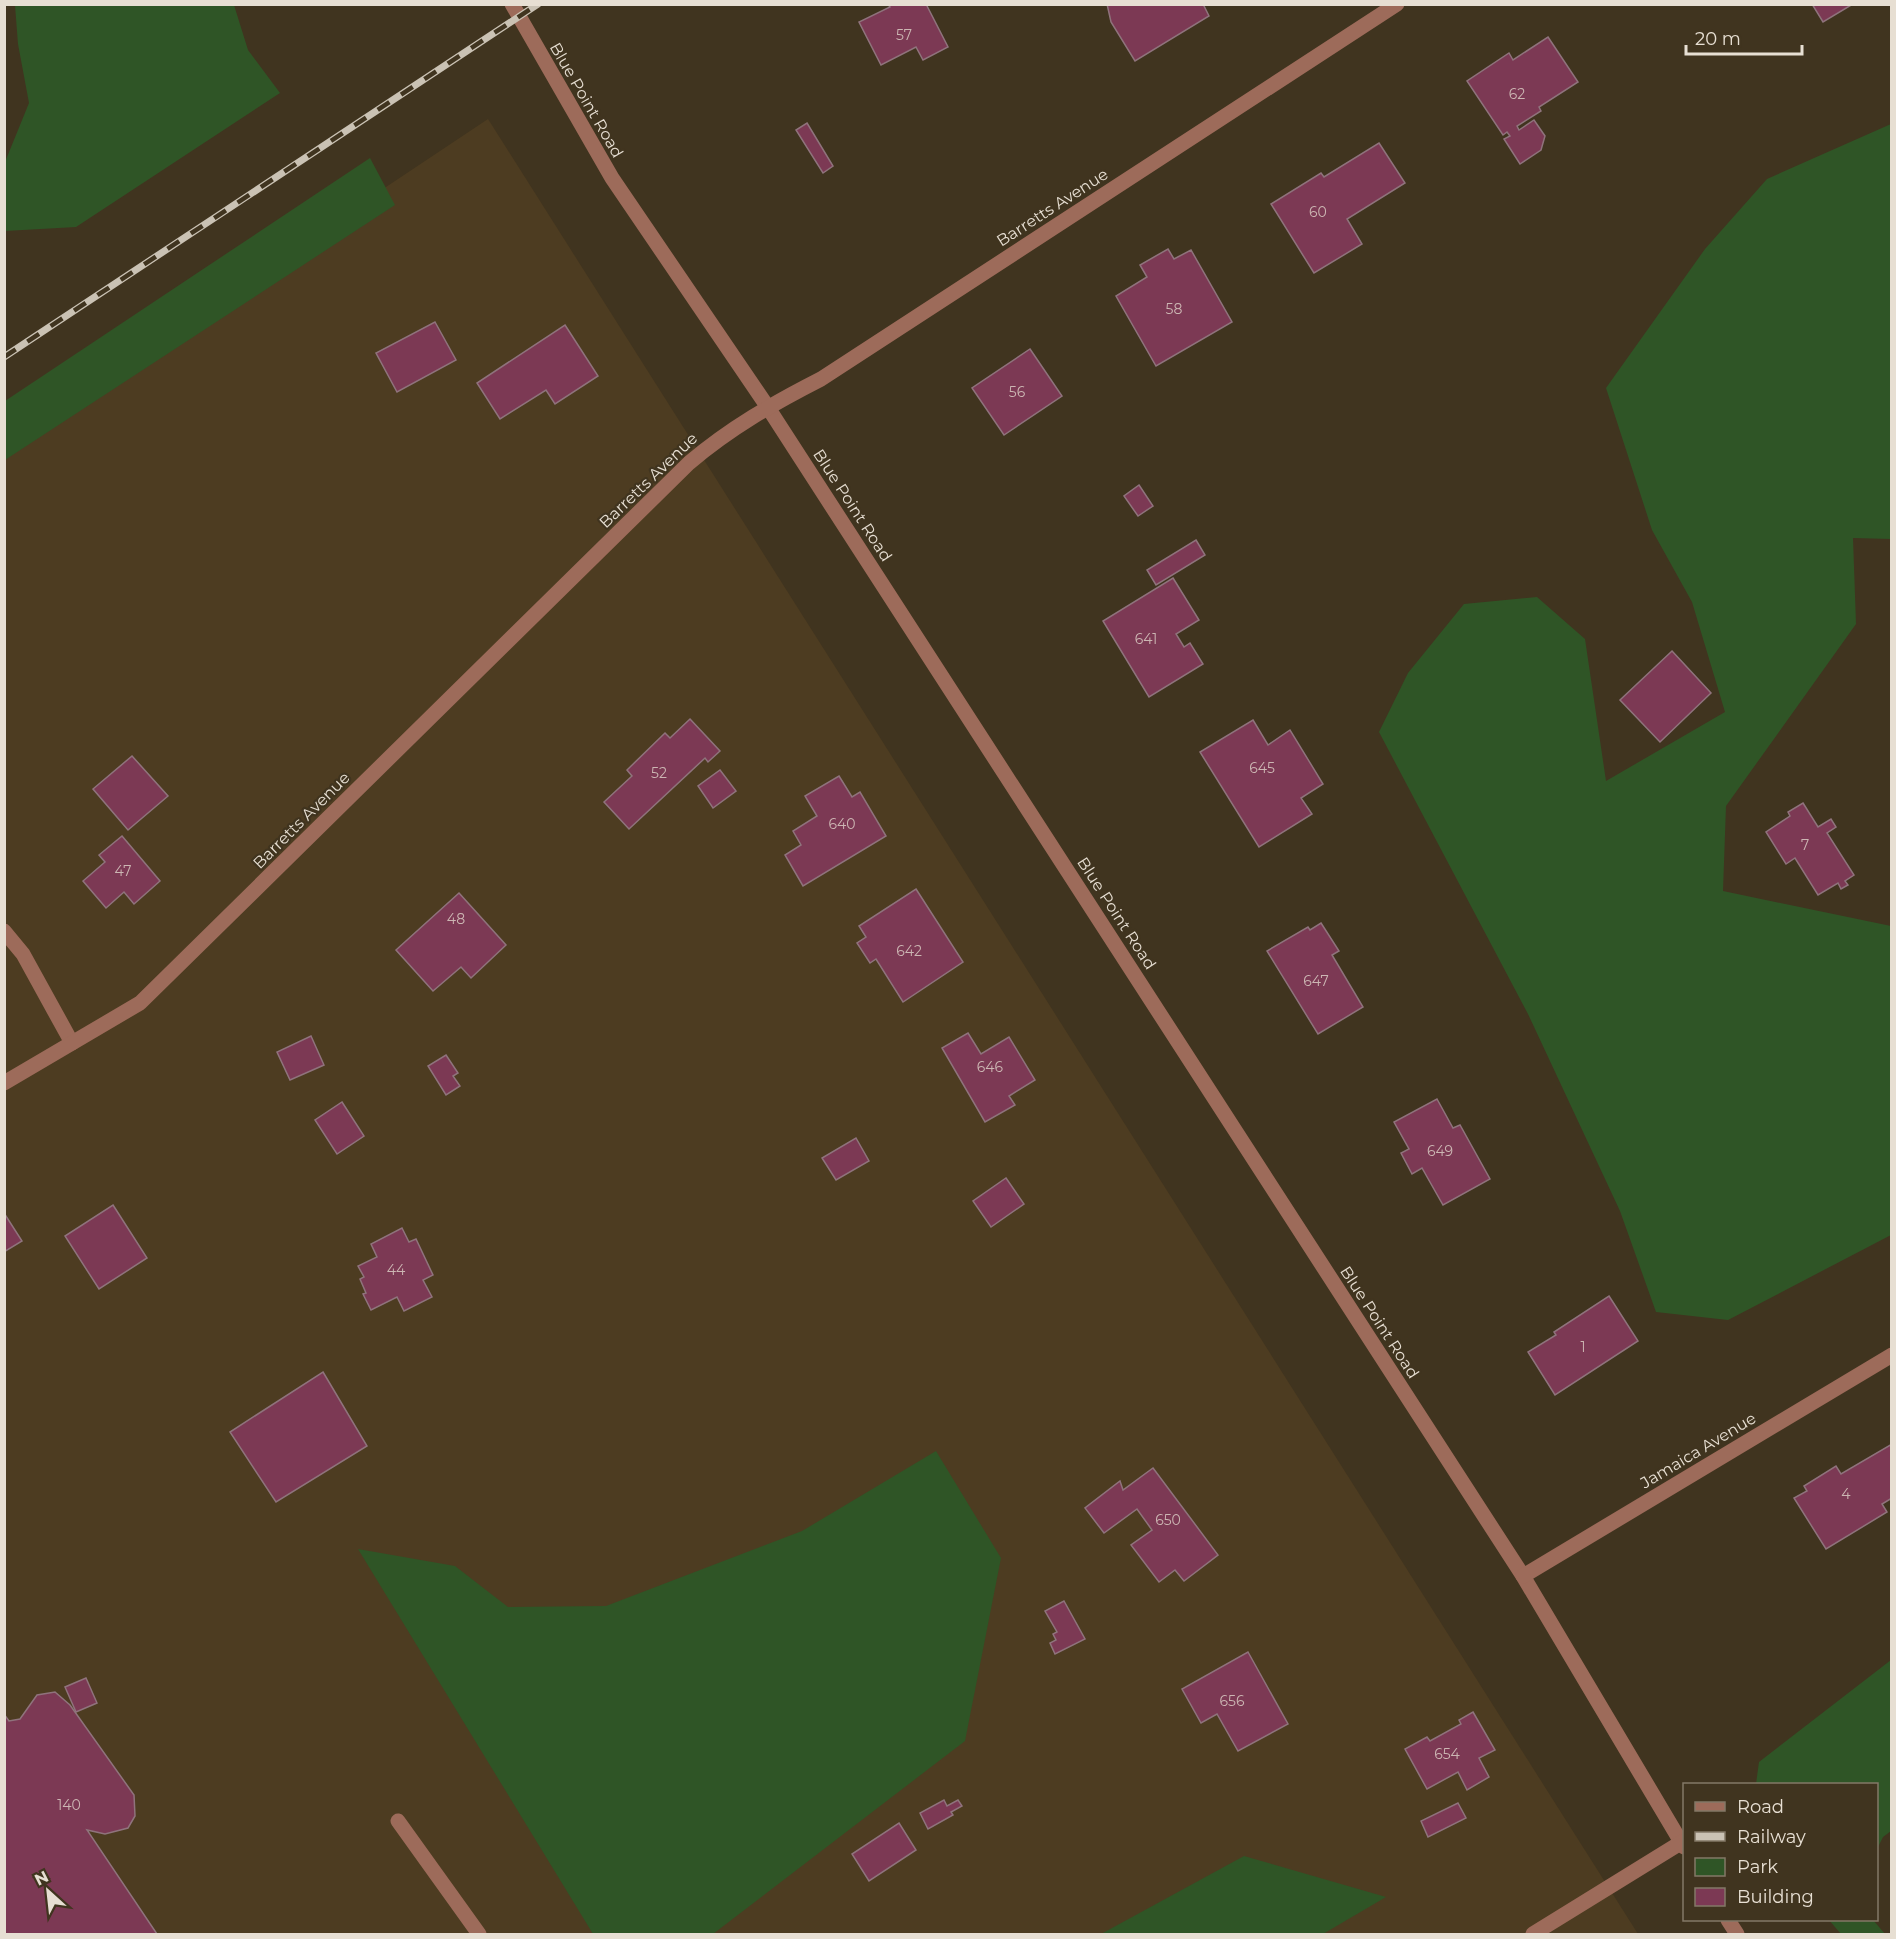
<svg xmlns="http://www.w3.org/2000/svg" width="1896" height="1939" viewBox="0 0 1896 1939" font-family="Montserrat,sans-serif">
<rect width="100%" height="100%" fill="#40341f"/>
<polygon fill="#4d3c21" points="488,119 1638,1934 5,1934 5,441"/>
<g fill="#2f5526">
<polygon points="15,5 234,5 248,50 280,93 76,227 5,231 5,162 29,103 18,44"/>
<polygon points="1891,124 1891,539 1853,538 1856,624 1726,806 1723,891 1891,926 1891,1235 1728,1320 1656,1312 1620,1211 1528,1014 1379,732 1408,673 1464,604 1537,597 1585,639 1606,781 1725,712 1692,602 1652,530 1606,388 1705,249 1767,179"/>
<polygon points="370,158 395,205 5,460 5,401"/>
<polygon points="936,1451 1001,1558 965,1741 713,1934 593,1934 358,1549 455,1566 508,1607 606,1606 802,1531"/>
<polygon points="1891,1660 1891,1831 1883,1837 1877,1849 1876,1784 1756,1784 1759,1762"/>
<polygon points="1244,1856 1386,1897 1323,1934 1101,1934"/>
<polygon points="1829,1920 1873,1920 1885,1934 1841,1934"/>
</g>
<g fill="#7c3954" stroke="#8f737c" stroke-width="1.5">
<polygon points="888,4 926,4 948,47 923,60 916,47 881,65 859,22 890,7"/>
<polygon points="1107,4 1203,4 1209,16 1135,61 1111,22"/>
<polygon points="1812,4 1853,4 1823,22"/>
<polygon points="1548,37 1578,82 1539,107 1541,111 1517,126 1519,130 1534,120 1545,136 1541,150 1520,164 1504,139 1510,136 1507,132 1503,135 1467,81 1509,53 1513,60"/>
<polygon points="807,123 833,166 823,173 796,130"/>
<polygon points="1379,143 1405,183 1347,219 1362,244 1314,273 1271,204 1321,173 1324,177"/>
<polygon points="1168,249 1174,259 1191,250 1232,322 1156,366 1116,296 1147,277 1140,265"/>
<polygon points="435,322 456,360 397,392 376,353"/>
<polygon points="565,325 598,376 555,404 546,390 500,419 477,383"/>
<polygon points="1030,349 1062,396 1004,435 972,388"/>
<polygon points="1139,485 1153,506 1138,516 1124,496"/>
<polygon points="1196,540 1205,555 1156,585 1147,570"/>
<polygon points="1173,578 1199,620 1176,634 1184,647 1190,643 1203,664 1149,697 1103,621"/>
<polygon points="1672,651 1711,693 1660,742 1620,700"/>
<polygon points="690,719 720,751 708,762 705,758 629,829 604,802 632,776 627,770 665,733 670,738"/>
<polygon points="1253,720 1268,745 1290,730 1323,784 1301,798 1312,814 1259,847 1200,752"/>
<polygon points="132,756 168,796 128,830 93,789"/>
<polygon points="720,770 736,791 713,808 698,786"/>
<polygon points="839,776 852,797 860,792 886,836 803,886 785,855 801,845 793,831 817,816 805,796"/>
<polygon points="1803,803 1818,827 1831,819 1836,827 1827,833 1854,875 1845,881 1848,885 1841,889 1838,883 1818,895 1795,858 1786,864 1766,832 1790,816 1788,812"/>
<polygon points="122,836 160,881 134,904 124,892 106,908 83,881 105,862 99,855"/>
<polygon points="916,889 963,962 903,1002 876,959 870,963 857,943 866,937 859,926"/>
<polygon points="459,893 506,945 471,978 461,967 433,991 396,950"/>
<polygon points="1321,923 1339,951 1332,955 1363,1007 1318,1034 1267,951 1308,927 1310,930"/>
<polygon points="968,1033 981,1054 1009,1037 1035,1080 1009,1096 1015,1105 985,1122 942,1048"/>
<polygon points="311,1036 324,1065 290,1080 277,1052"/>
<polygon points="446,1055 458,1073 453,1076 460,1086 446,1095 428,1066"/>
<polygon points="1437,1099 1453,1128 1460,1125 1490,1179 1443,1205 1422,1168 1412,1174 1401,1153 1409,1149 1394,1122"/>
<polygon points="342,1102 364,1136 337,1154 315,1120"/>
<polygon points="856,1138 869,1161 836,1180 822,1158"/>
<polygon points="1006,1178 1024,1204 991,1227 973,1201"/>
<polygon points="113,1205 147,1258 99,1289 65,1236"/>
<polygon points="4,1213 22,1241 4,1252"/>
<polygon points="402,1228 409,1242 416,1239 433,1275 423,1280 432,1297 404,1311 397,1297 371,1310 363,1294 366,1293 360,1279 364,1277 358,1266 377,1257 371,1244"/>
<polygon points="1609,1296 1638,1341 1555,1395 1528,1352 1556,1335 1554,1332"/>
<polygon points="323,1372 367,1446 276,1502 230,1432"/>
<polygon points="1892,1444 1892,1498 1882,1504 1887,1512 1826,1549 1794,1498 1807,1491 1804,1486 1836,1466 1841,1474"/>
<polygon points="1153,1468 1218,1555 1184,1581 1175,1570 1159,1582 1131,1545 1152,1530 1137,1509 1104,1533 1085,1508 1120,1481 1123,1490"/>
<polygon points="1064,1601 1085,1639 1055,1654 1050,1643 1056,1640 1053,1634 1057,1632 1045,1611"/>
<polygon points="1248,1652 1288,1724 1238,1751 1217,1714 1201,1723 1182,1689"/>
<polygon points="86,1678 97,1703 76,1712 65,1687"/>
<polygon points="55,1692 70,1705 134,1795 135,1816 128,1828 105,1834 87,1830 157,1934 4,1934 4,1714 9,1721 20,1719 37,1695"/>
<polygon points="1473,1712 1495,1750 1479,1758 1489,1777 1467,1790 1458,1772 1427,1789 1405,1749 1427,1737 1430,1741 1461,1724 1459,1720"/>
<polygon points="944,1800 947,1806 958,1800 962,1806 951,1812 953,1815 928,1829 920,1813"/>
<polygon points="1458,1803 1466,1818 1428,1837 1421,1821"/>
<polygon points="899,1823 916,1850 869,1881 852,1854"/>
</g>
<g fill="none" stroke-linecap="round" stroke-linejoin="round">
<g stroke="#9d6b5a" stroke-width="15">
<polyline points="512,4 612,178 767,406 1523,1576 1684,1847"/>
<polyline points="4,931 23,954 72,1043"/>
<path d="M4,1083L140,1003L689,463C730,428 774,403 821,379L1397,4"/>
<polyline points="1523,1576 1892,1355"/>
<polyline points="398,1821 479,1934"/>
<polyline points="1728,1920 1737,1934"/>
<polyline points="1533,1934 1682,1842"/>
</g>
<defs>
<polyline id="rail" points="4,357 538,4"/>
</defs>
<use href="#rail" stroke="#cac2b4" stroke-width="7"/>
<use href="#rail" stroke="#40341f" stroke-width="4.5" stroke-dasharray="14" stroke-linecap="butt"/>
</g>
<g text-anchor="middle" stroke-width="4.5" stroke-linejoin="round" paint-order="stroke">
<g font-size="14" fill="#ccb6b3">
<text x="904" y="40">57</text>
<text x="1517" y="99">62</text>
<text x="1318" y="217">60</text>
<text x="1174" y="314">58</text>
<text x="1017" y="397">56</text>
<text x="1146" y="644">641</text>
<text x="1262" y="773">645</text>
<text x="659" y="778">52</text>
<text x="842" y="829">640</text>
<text x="1805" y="850">7</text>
<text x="123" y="876">47</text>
<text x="456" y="924">48</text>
<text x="909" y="956">642</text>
<text x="1316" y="986">647</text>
<text x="990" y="1072">646</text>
<text x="1440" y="1156">649</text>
<text x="396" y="1275">44</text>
<text x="1583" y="1352">1</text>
<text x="1846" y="1499">4</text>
<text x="1168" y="1525">650</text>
<text x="1232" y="1706">656</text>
<text x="1447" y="1759">654</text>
<text x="69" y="1810">140</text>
</g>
<g font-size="16" fill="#e7dfd3" stroke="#40341f">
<text transform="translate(587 100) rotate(60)" y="6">Blue Point Road</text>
<text transform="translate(1052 207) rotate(-33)" y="6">Barretts Avenue</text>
<text transform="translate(648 480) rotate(-44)" y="6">Barretts Avenue</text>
<text transform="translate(853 505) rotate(57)" y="6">Blue Point Road</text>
<text transform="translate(301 820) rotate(-45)" y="6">Barretts Avenue</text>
<text transform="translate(1117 913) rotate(57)" y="6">Blue Point Road</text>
<text transform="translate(1380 1322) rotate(57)" y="6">Blue Point Road</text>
<text transform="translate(1698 1450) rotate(-31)" y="6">Jamaica Avenue</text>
</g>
</g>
<rect width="1896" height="1939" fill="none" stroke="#e7dfd3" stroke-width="12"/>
<rect x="1683" y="1783" width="195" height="138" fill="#40341f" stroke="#837867" stroke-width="1.5"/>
<rect x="1695" y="1802" width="30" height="9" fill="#9d6b5a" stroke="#837867" stroke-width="1.5"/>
<text x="1737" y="1813" font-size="18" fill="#e7dfd3">Road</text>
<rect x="1695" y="1832" width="30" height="9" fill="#cac2b4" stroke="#837867" stroke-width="1.5"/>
<text x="1737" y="1843" font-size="18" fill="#e7dfd3">Railway</text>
<rect x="1695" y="1858" width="30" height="18" fill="#2f5526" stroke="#837867" stroke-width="1.5"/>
<text x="1737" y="1873" font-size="18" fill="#e7dfd3">Park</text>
<rect x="1695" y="1888" width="30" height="18" fill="#7c3954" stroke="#837867" stroke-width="1.5"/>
<text x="1737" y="1903" font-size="18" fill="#e7dfd3">Building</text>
<g transform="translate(48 1891) rotate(333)" stroke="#40341f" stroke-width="4.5" paint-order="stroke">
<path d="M0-4.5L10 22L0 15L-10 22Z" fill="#e7dfd3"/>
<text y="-9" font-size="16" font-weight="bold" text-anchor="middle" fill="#e7dfd3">N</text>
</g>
<path d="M1686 45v9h116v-9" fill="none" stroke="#e7dfd3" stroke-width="3"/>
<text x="1695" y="45" font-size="18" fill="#e7dfd3" stroke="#40341f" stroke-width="4.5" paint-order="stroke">20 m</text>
</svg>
